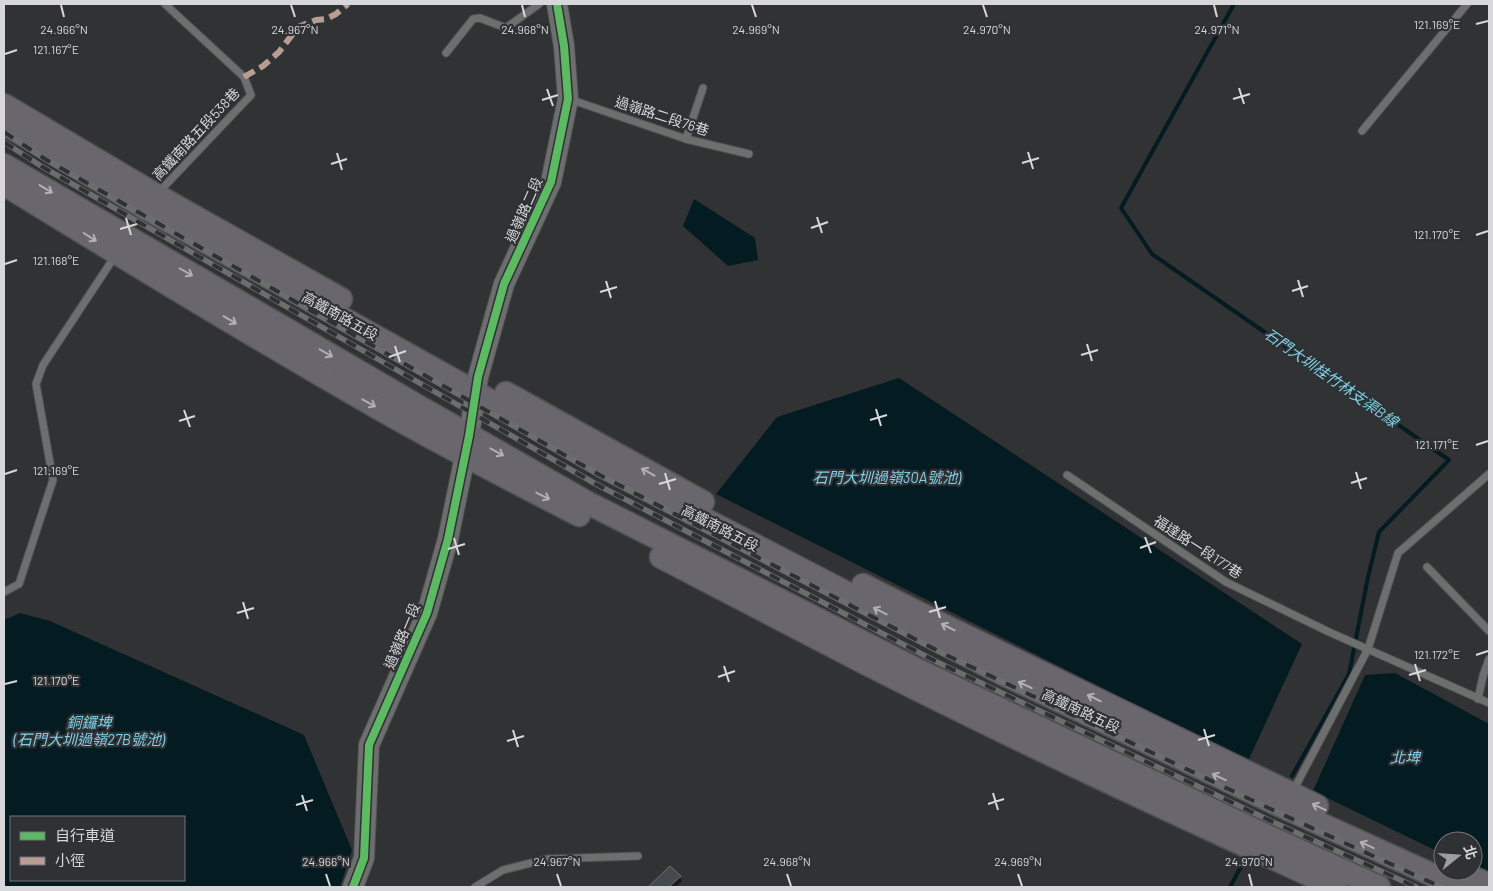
<svg xmlns="http://www.w3.org/2000/svg" width="1493" height="891" viewBox="0 0 1493 891" font-family="Barlow,'Noto Sans TC',sans-serif">
<rect width="100%" height="100%" fill="#313233"/>
<g fill="#041b21" fill-rule="evenodd">
<polygon points="694,199 755,238 758,260 728,266 683,226"/>
<polygon points="899,378 1302,644 1248,761 716,494 777,417"/>
<path d="M20,613L50,621L304,735L352,850L340,887H4V620ZM11,817H184V880H11Z"/>
<polygon points="1395,673 1489,724 1489,877 1473,869 1473,841 1443,841 1443,854 1313,791 1365,675"/>
</g>
<polygon fill="#0007" points="680,877 682,881 676,887 651,887"/>
<g fill="none" stroke-linecap="round" stroke-linejoin="round">
<g stroke="#041b21" stroke-width="4">
<polyline points="1234,4 1121,208 1152,254 1449,460 1379,532 1368,577 1349,674 1292,776"/>
<polyline points="1230,887 1243,863"/>
</g>
</g>
<polygon fill="#43494f" stroke="#6d6e70" points="670,866 681,876 669,887 648,887"/>
<g fill="none" stroke-linecap="round" stroke-linejoin="round">
<defs>
<g id="lane">
<polyline points="446,53 473,19 480,18 506,28 539,4"/>
<polyline points="569,99 686,139 749,154"/>
<polyline points="1362,131 1467,4"/>
<polyline points="686,139 703,88"/>
<polyline points="158,193 251,95 244,77 165,4"/>
<polyline points="1067,475 1226,582 1329,632 1489,703"/>
<polyline points="1427,567 1489,631"/>
<polyline points="4,592 19,584 53,480 36,384 43,365 115,256"/>
<polyline points="1478,699 1483,676 1489,659"/>
<polyline points="1293,791 1368,649 1398,553 1489,474"/>
<polyline points="475,887 503,870 547,859 638,856"/>
</g>
<polyline id="secondary" points="353,887 364,858 369,745 427,613 448,539 469,436 478,377 504,284 551,182 568,99 564,46 557,4"/>
<g id="primary">
<polyline points="4,105 156,195 341,299"/>
<polyline points="4,123 147,209 475,392 604,467 1003,674 1281,806 1459,887"/>
<polyline points="4,165 423,409 590,504 924,673 1267,836 1379,887"/>
<path d="M4,184C124,258 244,331 366,401C436,442 508,478 579,515"/>
<polyline points="506,393 703,502"/>
<path d="M661,557C729,592 797,628 865,663C1020,742 1178,815 1336,887"/>
<polyline points="863,585 943,625 1317,806"/>
<polyline points="1459,871 1489,885"/>
</g>
</defs>
<use href="#lane" stroke="#4f5051" stroke-width="9"/>
<use href="#secondary" stroke="#4f5051" stroke-width="22"/>
<use href="#primary" stroke="#4f5051" stroke-width="25"/>
<use href="#lane" stroke="#6d6e6e" stroke-width="7"/>
<use href="#secondary" stroke="#6d6e6e" stroke-width="20"/>
<use href="#primary" stroke="#6a666e" stroke-width="22"/>
<defs>
<g id="rail">
<polyline points="4,132 45,159 598,474 942,653 1277,812 1441,887"/>
<polyline points="4,142 41,166 594,483 937,662 1273,822 1416,887"/>
</g>
</defs>
<use href="#rail" stroke="#6c6e6e" stroke-width="5.5"/>
<use href="#rail" stroke="#303134" stroke-width="4" stroke-dasharray="11" stroke-linecap="butt"/>
<polyline stroke="#b99d93" stroke-width="6" stroke-dasharray="12 6" stroke-linecap="butt" points="244,77 263,66 279,52 298,27 316,20 326,19 336,14 348,4"/>
<defs>
<polyline id="cycleway" points="353,887 364,858 369,745 427,613 448,539 469,436 478,377 504,284 551,182 568,99 564,46 557,4"/>
</defs>
<use href="#cycleway" stroke="#303134" stroke-width="11"/>
<use href="#cycleway" stroke="#5cba63" stroke-width="8"/>
</g>
<defs><path id="oneway-shaft" d="M-6 0H5M1.5-3L5.5 0L1.5 3" fill="none" stroke-width="1.6" stroke-linecap="round" stroke-linejoin="round" transform="scale(1.25)"/></defs>
<g stroke="#b2b0b4">
<use href="#oneway-shaft" transform="translate(46 189) rotate(31)"/>
<use href="#oneway-shaft" transform="translate(90 237) rotate(32)"/>
<use href="#oneway-shaft" transform="translate(186 272) rotate(30)"/>
<use href="#oneway-shaft" transform="translate(230 320) rotate(31)"/>
<use href="#oneway-shaft" transform="translate(326 353) rotate(30)"/>
<use href="#oneway-shaft" transform="translate(369 403) rotate(29)"/>
<use href="#oneway-shaft" transform="translate(497 452) rotate(29)"/>
<use href="#oneway-shaft" transform="translate(648 472) rotate(-151)"/>
<use href="#oneway-shaft" transform="translate(543 496) rotate(27)"/>
<use href="#oneway-shaft" transform="translate(880 611) rotate(-153)"/>
<use href="#oneway-shaft" transform="translate(948 627) rotate(-154)"/>
<use href="#oneway-shaft" transform="translate(1025 685) rotate(-155)"/>
<use href="#oneway-shaft" transform="translate(1094 698) rotate(-154)"/>
<use href="#oneway-shaft" transform="translate(1219 777) rotate(-155)"/>
<use href="#oneway-shaft" transform="translate(1319 807) rotate(-155)"/>
<use href="#oneway-shaft" transform="translate(1367 845) rotate(-156)"/>
</g>
<path fill="none" stroke="#d8d8da" stroke-width="2" d="M61,5L64,17M291,5L295,17M522,5L525,17M752,5L756,17M983,5L987,17M1214,5L1217,17M1476,24L1488,21M5,54L17,50M1239,88L1244,104M547,89L553,106M1233,99L1250,94M542,100L558,95M1028,152L1033,169M337,153L342,170M1022,163L1039,158M331,164L347,159M817,217L822,233M126,218L131,235M811,228L828,222M120,229L137,224M1476,235L1488,231M5,264L17,260M1298,280L1303,297M606,281L611,298M1292,291L1308,286M600,292L617,287M1087,344L1092,361M395,346L400,362M1081,355L1098,350M389,357L406,351M876,409L881,426M184,410L190,427M870,420L887,415M179,421L195,416M1476,445L1488,441M1356,472L1361,489M665,473L670,490M5,474L17,470M1351,483L1367,478M659,484L676,479M1145,537L1151,553M454,538L459,555M1140,548L1156,542M448,549L465,544M935,601L940,618M243,602L248,619M929,612L946,607M237,613L254,608M1476,655L1488,651M1415,664L1420,681M724,666L729,682M1409,675L1426,670M718,677L735,671M5,684L17,681M1204,729L1209,746M513,730L518,747M1198,740L1215,735M507,741L524,736M993,793L998,810M302,795L307,811M988,804L1004,799M296,805L313,800M326,874L330,886M557,874L561,886M787,874L791,886M1018,874L1022,886M1249,874L1252,886"/>
<g text-anchor="middle" stroke-width="4.5" stroke-linejoin="round" paint-order="stroke">
<g font-size="14" fill="#d8d8da" stroke="#303134">
<text transform="translate(662 116) rotate(18)" y="5">過嶺路二段76巷</text>
<text transform="translate(196 134) rotate(-47)" y="5">高鐵南路五段538巷</text>
<text transform="translate(524 210) rotate(-66)" y="5">過嶺路二段</text>
<text transform="translate(340 316) rotate(29)" y="5">高鐵南路五段</text>
<text transform="translate(720 528) rotate(27)" y="5">高鐵南路五段</text>
<text transform="translate(1198 547) rotate(33)" y="5">福達路一段177巷</text>
<text transform="translate(402 636) rotate(-67)" y="5">過嶺路一段</text>
<text transform="translate(1081 711) rotate(25)" y="5">高鐵南路五段</text>
</g>
<g font-size="15" font-style="italic" fill="#7ed2e8" stroke="#303134">
<text transform="translate(1331 378) rotate(35)" y="5">石門大圳桂竹林支渠B線</text>
<text x="887" y="483">石門大圳過嶺30A號池)</text>
<text x="89" y="728">銅鑼埤<tspan x="89" dy="17">(石門大圳過嶺27B號池)</tspan></text>
<text x="1405" y="763">北埤</text>
</g>
</g>
<g font-size="12" text-anchor="middle" fill="#d8d8da" stroke="#303134" stroke-width="4.5" stroke-linejoin="round" paint-order="stroke">
<text x="1437" y="29">121.169°E</text>
<text x="64" y="34">24.966°N</text>
<text x="295" y="34">24.967°N</text>
<text x="525" y="34">24.968°N</text>
<text x="756" y="34">24.969°N</text>
<text x="987" y="34">24.970°N</text>
<text x="1217" y="34">24.971°N</text>
<text x="56" y="54">121.167°E</text>
<text x="1437" y="239">121.170°E</text>
<text x="56" y="265">121.168°E</text>
<text x="1437" y="449">121.171°E</text>
<text x="56" y="475">121.169°E</text>
<text x="1437" y="659">121.172°E</text>
<text x="56" y="685">121.170°E</text>
<text x="326" y="866">24.966°N</text>
<text x="557" y="866">24.967°N</text>
<text x="787" y="866">24.968°N</text>
<text x="1018" y="866">24.969°N</text>
<text x="1249" y="866">24.970°N</text>
</g>
<rect width="1493" height="891" fill="none" stroke="#d8d8da" stroke-width="10"/>
<rect x="10" y="816" width="175" height="65" fill="#303134" stroke="#737476"/>
<rect x="20" y="832" width="25" height="8" fill="#5cba63" stroke="#737476"/>
<text x="55" y="841" font-size="15" fill="#d8d8da">自行車道</text>
<rect x="20" y="857" width="25" height="8" fill="#b99d93" stroke="#737476"/>
<text x="55" y="866" font-size="15" fill="#d8d8da">小徑</text>
<g transform="translate(1458 856) rotate(73)"><circle r="24" fill="#303134" stroke="#737476"/>
<path d="M0-4L9 19L0 12L-9 19Z" fill="#9e9ea0"/>
<text y="-8" font-size="14" font-weight="bold" text-anchor="middle" fill="#d8d8da">北</text>
</g>
</svg>
